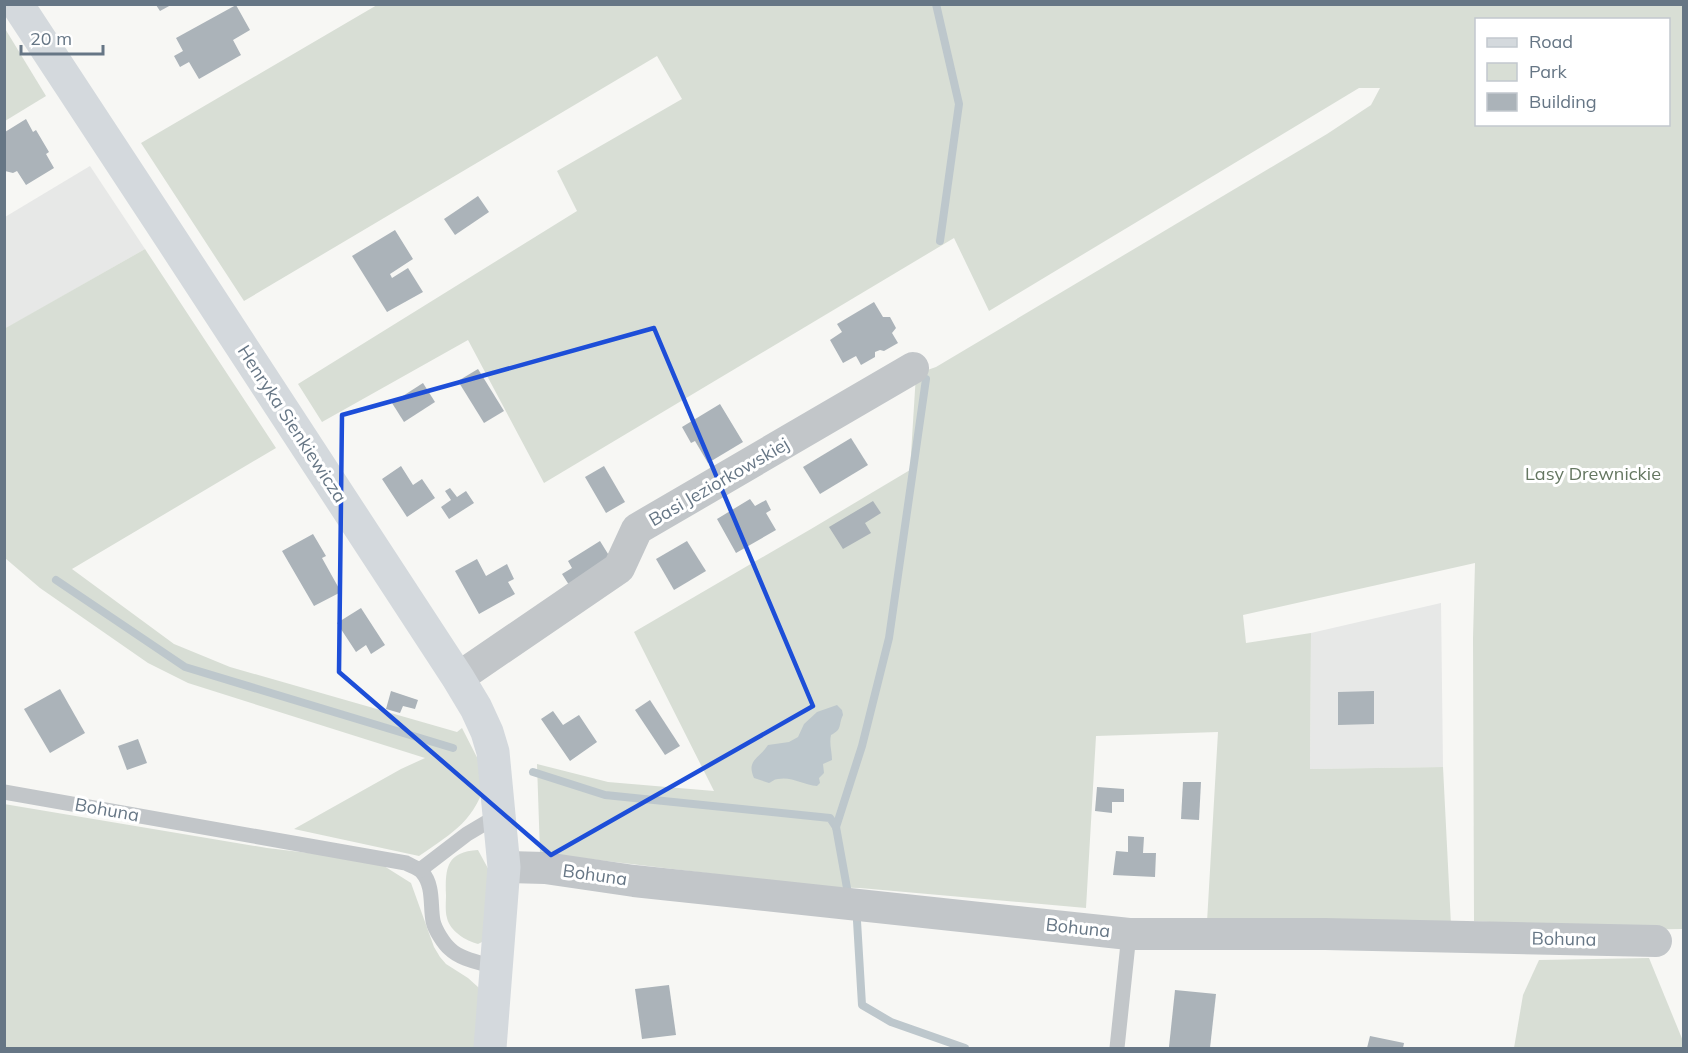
<svg xmlns="http://www.w3.org/2000/svg" width="1688" height="1053" viewBox="0 0 1688 1053" font-family="Mulish,sans-serif">
<rect width="100%" height="100%" fill="#f7f7f4"/>
<g fill="#e7e8e7">
<polygon points="90,166 145,249 5,329 5,217"/>
<polygon points="1441,603 1443,767 1310,769 1311,633"/>
</g>
<g fill="#d8ded5" fill-rule="evenodd">
<path d="M377,5H1683V929L1619,930L1474,921L1473,638L1475,563L1243,615L1246,643L1311,633L1310,769L1443,767L1451,925L1207,922L1218,732L1096,736L1086,908L860,888L821,887L540,853L537,764L608,782L714,791L634,632L811,529L910,470L916,374L936,367L1327,134L1371,105L1380,88H1359L989,311L954,238L544,483L468,340L322,422L298,384L577,211L557,171L682,99L657,56L244,301L141,143ZM1476,20H1668V124H1476Z"/>
<polygon points="4,27 46,96 5,121 4,121"/>
<path d="M145,249L276,448L72,569L174,644L230,667L457,732L462,728L487,777C476,820 454,832 419,856L294,829L401,769L425,758L188,683L148,663L40,588L5,558L4,329Z"/>
<polygon points="4,804 267,848 317,854 384,866 411,883 434,947 440,957 446,964 468,978 478,987 484,998 476,1048 5,1048"/>
<path d="M478,850L491,874L486,940L478,944C466,941 450,931 447,918C445,911 446,902 446,895C445,867 447,852 478,850Z"/>
<polygon points="1649,958 1683,1041 1683,1048 1514,1048 1523,995 1539,960"/>
</g>
<path fill="#bdc7cc" d="M837,705L842,710L843,715C838,725 843,729 831,735C829,744 832,751 832,760L823,764L824,773L819,778L820,783L817,786C804,785 791,776 778,779C774,779 772,782 769,783L754,778C746,760 759,759 768,745L789,742L798,737L804,724L817,712Z"/>
<g fill="none" stroke-linecap="round" stroke-linejoin="round">
<g stroke="#bdc7cc" stroke-width="8">
<polyline points="936,4 959,104 940,241"/>
<polyline points="56,580 185,667 453,748"/>
<polyline points="533,772 605,795 830,818 836,827 847,888"/>
<polyline points="836,827 862,746 889,638 926,379"/>
<polyline points="857,921 862,1005 891,1022 965,1048"/>
</g>
</g>
<g fill="#abb3b9">
<polygon points="156,5 171,5 160,11"/>
<polygon points="236,5 250,30 233,40 241,55 199,79 189,62 180,67 174,56 183,51 176,38"/>
<polygon points="26,119 33,132 36,130 49,152 46,154 54,168 26,185 17,171 13,173 5,171 5,132"/>
<polygon points="478,196 489,212 455,235 444,219"/>
<polygon points="395,230 413,259 390,274 392,278 408,268 423,292 387,312 352,256"/>
<polygon points="874,302 883,317 890,317 896,328 892,333 898,343 884,351 880,350 875,352 875,357 861,365 856,356 843,363 830,340 842,332 837,324"/>
<polygon points="478,369 504,411 484,423 458,381"/>
<polygon points="423,383 435,402 404,422 392,403"/>
<polygon points="720,404 743,442 708,463 695,441 691,443 682,427"/>
<polygon points="851,438 868,465 820,494 803,467"/>
<polygon points="401,466 413,485 422,479 435,498 407,517 382,479"/>
<polygon points="604,466 625,502 606,513 585,477"/>
<polygon points="450,488 457,497 466,491 474,503 449,519 441,507 451,500 445,491"/>
<polygon points="750,499 755,506 766,500 771,510 766,513 776,530 736,553 717,519"/>
<polygon points="873,501 881,513 865,523 871,533 843,549 829,527"/>
<polygon points="313,534 326,556 322,558 341,592 314,606 282,551"/>
<polygon points="600,541 613,562 571,588 562,574 572,568 568,561"/>
<polygon points="687,541 706,571 674,590 656,559"/>
<polygon points="477,559 486,576 507,564 514,579 508,582 515,594 479,614 455,571"/>
<polygon points="361,608 385,645 371,654 366,645 356,652 337,623"/>
<polygon points="60,689 85,733 50,753 24,709"/>
<polygon points="391,691 418,700 415,709 403,706 400,713 386,709"/>
<polygon points="1374,691 1374,724 1338,725 1338,692"/>
<polygon points="650,700 680,746 665,755 635,710"/>
<polygon points="553,711 563,725 579,715 597,742 570,761 541,719"/>
<polygon points="138,739 147,763 127,770 118,746"/>
<polygon points="1183,782 1201,782 1199,820 1181,819"/>
<polygon points="1097,787 1124,789 1124,802 1112,802 1112,813 1095,811"/>
<polygon points="1128,836 1144,837 1143,853 1156,853 1155,877 1113,875 1116,851 1128,852"/>
<polygon points="669,985 676,1035 642,1039 635,989"/>
<polygon points="1175,990 1216,994 1210,1048 1169,1047"/>
<polygon points="1370,1036 1404,1043 1403,1048 1367,1048"/>
</g>
<g fill="none" stroke-linecap="round" stroke-linejoin="round">
<g stroke="#c2c6c9" stroke-width="15">
<path d="M4,792L406,863C411,866 418,868 422,872C434,886 430,905 433,921C435,930 444,944 450,949C461,960 483,963 497,968"/>
<polyline points="420,870 467,834 499,815"/>
<polyline points="1117,1048 1129,934"/>
</g>
<g stroke="#c2c6c9" stroke-width="32">
<polyline points="458,678 619,568 637,529 913,368"/>
<polyline points="504,867 545,868 634,881 1129,934 1325,934 1656,941"/>
</g>
<polyline stroke="#d4d9dd" stroke-width="33" points="17,4 172,240 458,678 476,708 487,732 493,752 504,867 490,1048"/>
</g>
<path fill="none" stroke="#1d4ed8" stroke-width="4.5" stroke-linejoin="round" d="M654,328L813,706L551,855L339,672L342,415Z"/>
<g text-anchor="middle" stroke-width="6" stroke-linejoin="round" paint-order="stroke">
<g font-size="18" fill="#667685" stroke="#fff">
<text transform="translate(292 424) rotate(57)" y="6">Henryka Sienkiewicza</text>
<text transform="translate(719 482) rotate(-30)" y="6">Basi Jeziorkowskiej</text>
<text transform="translate(107 810) rotate(10)" y="6">Bohuna</text>
<text transform="translate(595 875) rotate(8)" y="6">Bohuna</text>
<text transform="translate(1078 928) rotate(6)" y="6">Bohuna</text>
<text transform="translate(1564 939) rotate(1)" y="6">Bohuna</text>
</g>
<g font-size="18" fill="#657761" stroke="#fff">
<text x="1593" y="480">Lasy Drewnickie</text>
</g>
</g>
<rect width="1688" height="1053" fill="none" stroke="#667685" stroke-width="12"/>
<rect x="1475" y="18" width="195" height="108" fill="#ffffff" stroke="#c2c8ce" stroke-width="1.5"/>
<rect x="1487" y="38" width="30" height="9" fill="#d4d9dd" stroke="#c2c8ce" stroke-width="1.5"/>
<text x="1529" y="48" font-size="18" fill="#667685">Road</text>
<rect x="1487" y="63" width="30" height="18" fill="#d8ded5" stroke="#c2c8ce" stroke-width="1.5"/>
<text x="1529" y="78" font-size="18" fill="#667685">Park</text>
<rect x="1487" y="93" width="30" height="18" fill="#abb3b9" stroke="#c2c8ce" stroke-width="1.5"/>
<text x="1529" y="108" font-size="18" fill="#667685">Building</text>
<path d="M21 45v9h82v-9" fill="none" stroke="#667685" stroke-width="3"/>
<text x="30" y="45" font-size="18" fill="#667685" stroke="#ffffff" stroke-width="4.5" paint-order="stroke">20 m</text>
</svg>
